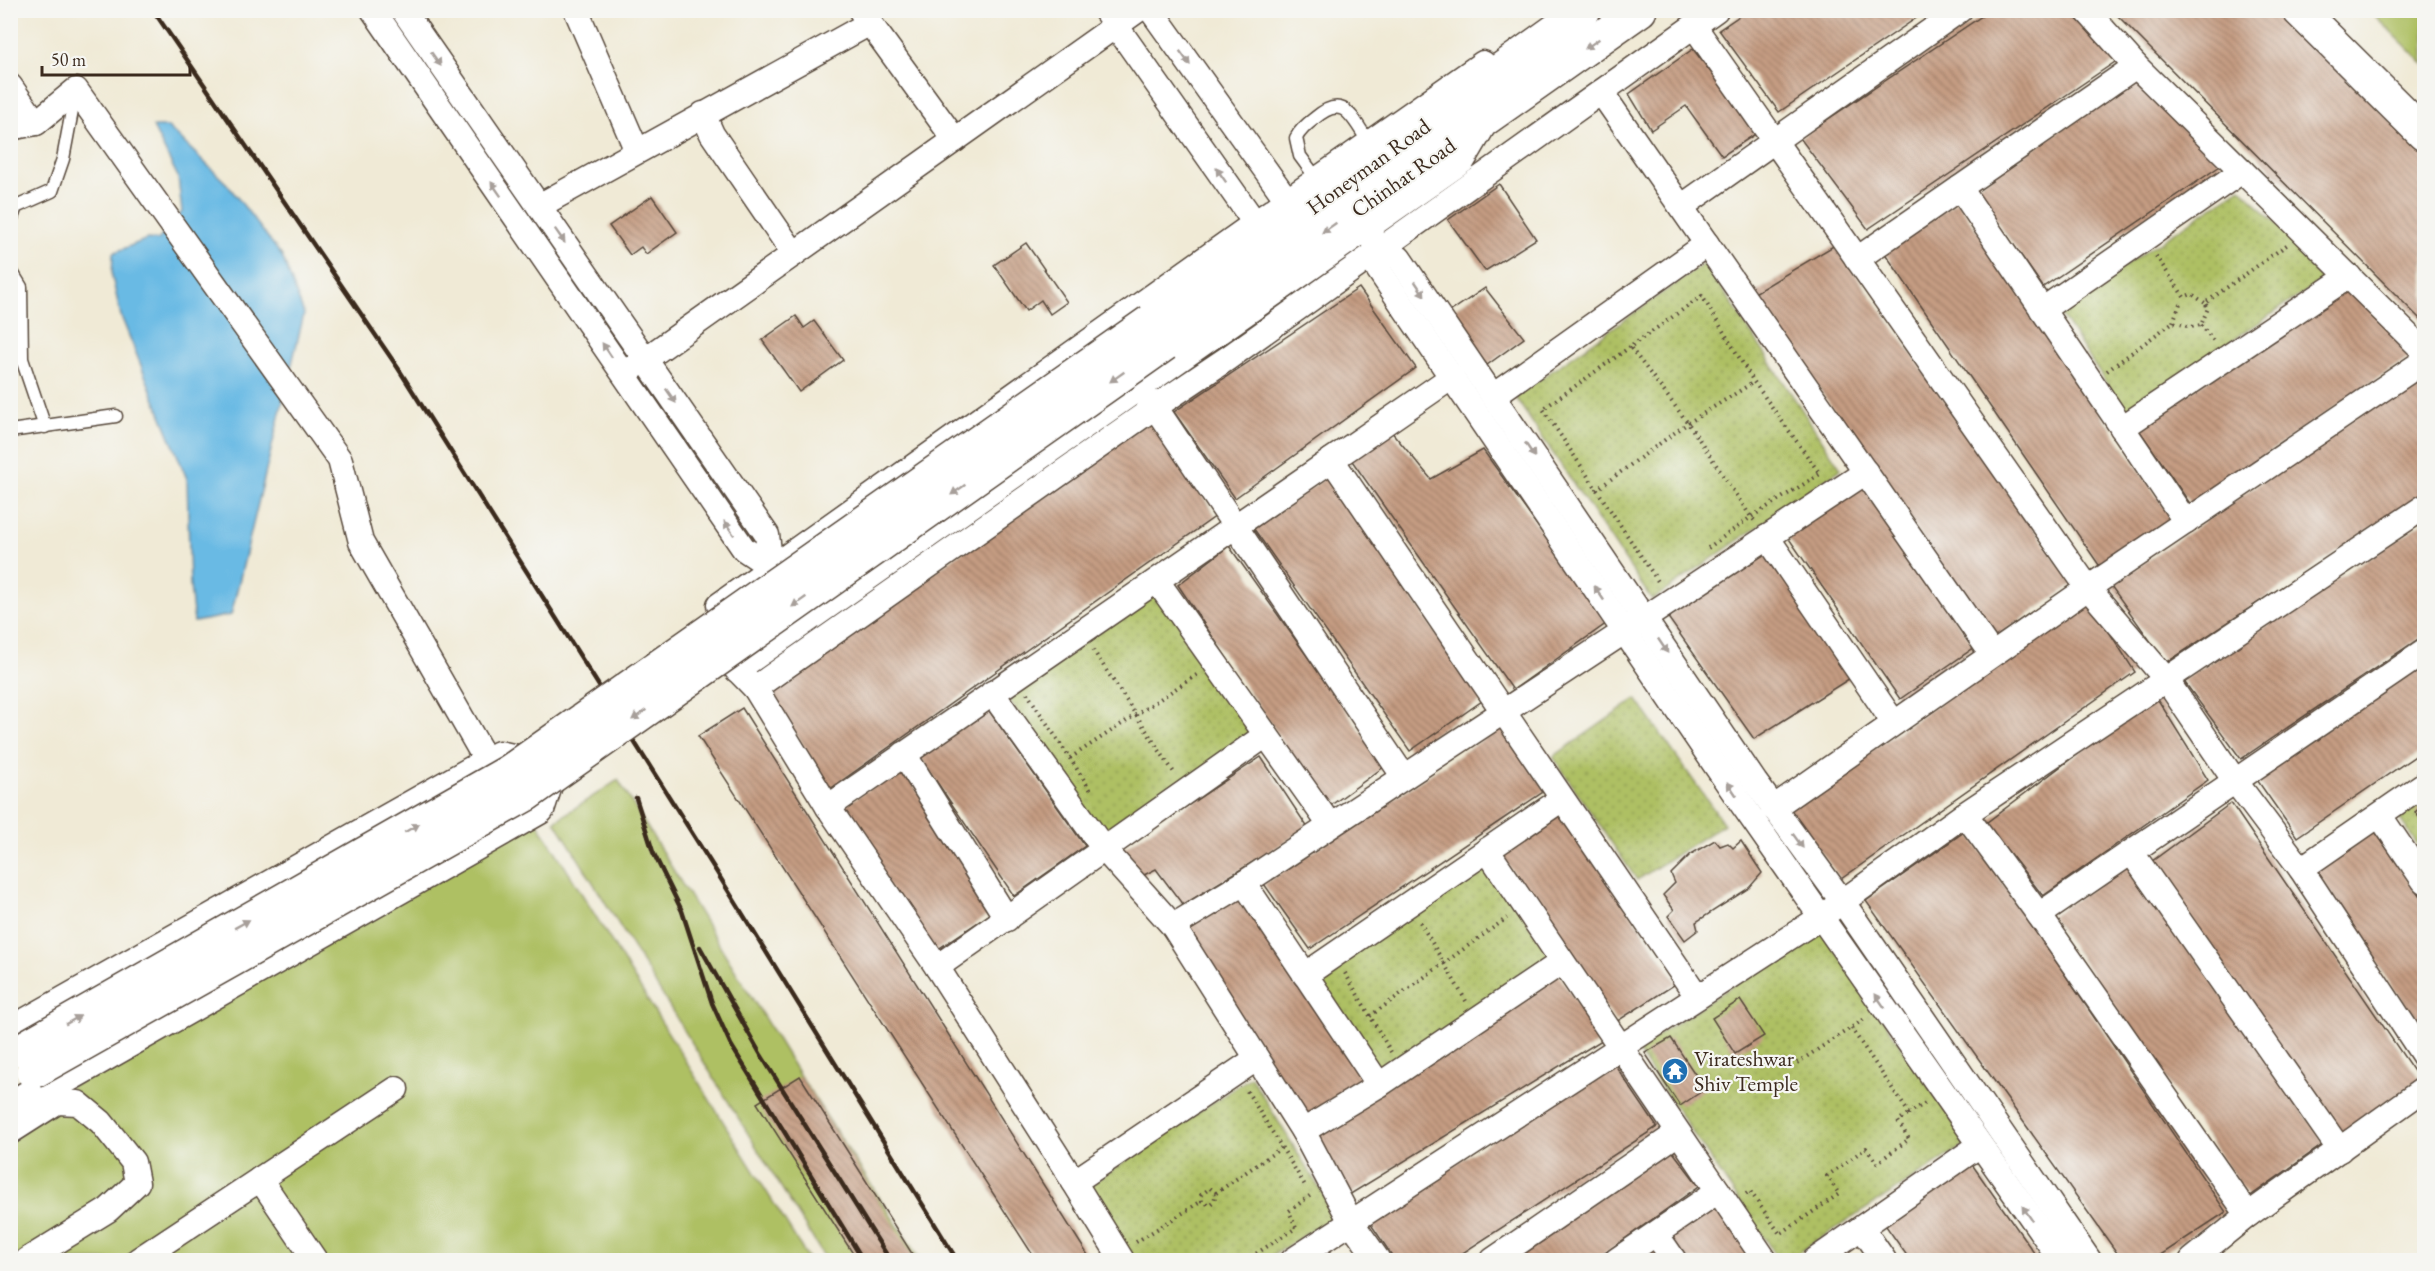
<svg xmlns="http://www.w3.org/2000/svg" width="2435" height="1271" viewBox="0 0 2435 1271" font-family="'EB Garamond',serif">
<defs>
<pattern id="park-dots" width="8" height="8" patternUnits="userSpaceOnUse" patternTransform="scale(1.5)"><rect width="8" height="8" fill="#aec064"/><path d="M2 2h.1M6 6h.1" fill="none" stroke="#8f9c52" stroke-width="1.8" stroke-linecap="round"/></pattern>
<pattern id="building-back-hatch" width="6" height="6" patternUnits="userSpaceOnUse" patternTransform="scale(1.5)"><rect width="6" height="6" fill="#c59c82"/><path d="M-1 5l2 2M0 0l6 6M5-1l2 2" fill="none" stroke="#a17f6a"/></pattern>
</defs>
<rect width="100%" height="100%" fill="#f6f6f2"/>
<filter id="ink" filterUnits="userSpaceOnUse"><feTurbulence type="fractalNoise" baseFrequency=".0167" numOctaves="2"/><feDisplacementMap in="SourceGraphic" scale="12" xChannelSelector="R" yChannelSelector="G"/><feConvolveMatrix kernelMatrix="1 2 1 2 8 2 1 2 1" color-interpolation-filters="sRGB"/></filter>
<filter id="wash" filterUnits="userSpaceOnUse"><feTurbulence type="fractalNoise" baseFrequency=".008" numOctaves="4" result="noise"/><feDisplacementMap in="SourceGraphic" scale="24" xChannelSelector="R" yChannelSelector="G"/><feGaussianBlur stdDeviation="1.35" result="paint"/><feColorMatrix in="noise" values="0 0 0 0 0 0 0 0 0 0 0 0 0 0 0 0 0 1.4 0 .05"/><feComposite in="paint" operator="in"/></filter>
<g filter="url(#wash)">
<rect width="100%" height="100%" fill="#f0ead6"/>
<g fill="#aec064" stroke="#747541" stroke-width="1.5">
<polygon points="2370,11 2424,11 2424,64"/>
<polygon points="618,780 800,1076 920,1260 826,1260 555,821"/>
<polygon points="536,820 809,1260 11,1260 10,1121"/>
</g>
<g fill="url(#park-dots)" stroke="#747541" stroke-width="1.5">
<polygon points="2241,188 2329,276 2125,412 2058,310"/>
<polygon points="1705,263 1841,469 1652,600 1515,397"/>
<polygon points="1156,588 1258,737 1103,840 1008,698"/>
<polygon points="1636,699 1724,824 1637,880 1553,757"/>
<polygon points="2424,792 2424,854 2395,812"/>
<polygon points="1487,859 1553,960 1380,1074 1315,975"/>
<polygon points="1820,928 1968,1143 1787,1260 1779,1260 1636,1049"/>
<polygon points="1251,1077 1336,1215 1266,1260 1130,1260 1087,1187"/>
</g>
<polygon fill="#69bae4" stroke="#527281" stroke-width="1.5" points="153,127 168,127 227,184 282,256 304,314 231,615 194,622 190,586 187,479 121,316 112,277 113,253 147,239 158,240 182,212 178,177"/>
<g id="blocks">
<g fill="url(#building-back-hatch)">
<polygon points="1748,10 1928,10 1779,112 1719,30"/>
<polygon points="1991,10 2068,10 2118,60 1868,229 1800,138"/>
<polygon points="2112,10 2281,10 2424,154 2424,323"/>
<polygon points="1693,49 1757,133 1722,156 1686,106 1651,130 1629,94"/>
<polygon points="2133,81 2223,164 2043,287 1974,188"/>
<polygon points="1499,184 1536,239 1485,271 1448,220"/>
<polygon points="652,196 677,232 646,254 641,247 630,255 609,226"/>
<polygon points="1957,201 2173,520 2101,568 1884,252"/>
<polygon points="1026,243 1067,302 1050,314 1041,300 1026,311 994,265"/>
<polygon points="1835,245 2073,584 1993,639 1753,294"/>
<polygon points="2348,287 2415,353 2191,505 2137,427"/>
<polygon points="1359,288 1416,368 1235,498 1174,412"/>
<polygon points="1485,288 1524,338 1487,365 1447,314"/>
<polygon points="796,316 804,328 814,321 843,360 799,392 762,340"/>
<polygon points="2424,370 2424,494 2166,663 2111,586"/>
<polygon points="1151,419 1216,516 830,789 768,689"/>
<polygon points="1390,430 1431,479 1483,450 1607,623 1513,690 1350,458"/>
<polygon points="1329,475 1482,701 1410,751 1254,529"/>
<polygon points="1861,483 1975,647 1900,699 1785,533"/>
<polygon points="2424,522 2424,635 2241,759 2183,680"/>
<polygon points="1229,546 1385,766 1327,808 1178,585"/>
<polygon points="1767,548 1852,677 1754,739 1667,616"/>
<polygon points="2088,599 2135,672 1841,879 1788,809"/>
<polygon points="2424,662 2424,750 2297,837 2255,777"/>
<polygon points="2155,695 2208,780 2043,896 1986,823"/>
<polygon points="742,708 1091,1260 1036,1260 698,736"/>
<polygon points="987,708 1085,846 1014,896 918,754"/>
<polygon points="1502,727 1546,790 1310,949 1264,884"/>
<polygon points="1261,757 1308,828 1183,905 1156,869 1140,877 1118,852"/>
<polygon points="902,766 993,912 932,953 838,810"/>
<polygon points="2231,803 2420,1080 2342,1136 2151,862"/>
<polygon points="2424,805 2424,824 2415,812"/>
<polygon points="1561,807 1677,983 1616,1022 1500,853"/>
<polygon points="1967,830 2226,1212 2153,1260 2122,1260 1866,901"/>
<polygon points="2374,830 2424,902 2424,1034 2315,870"/>
<polygon points="1715,840 1720,846 1728,843 1733,848 1741,841 1762,873 1749,888 1696,922 1698,930 1685,940 1668,916 1674,910 1663,895 1675,883 1671,874 1691,854"/>
<polygon points="2130,863 2325,1143 2249,1197 2051,916"/>
<polygon points="1241,892 1365,1081 1305,1117 1184,929"/>
<polygon points="1558,974 1602,1040 1349,1195 1313,1135"/>
<polygon points="1740,1000 1764,1036 1735,1054 1712,1018"/>
<polygon points="1671,1038 1705,1089 1680,1106 1645,1053"/>
<polygon points="1613,1062 1657,1127 1452,1260 1395,1260 1368,1220"/>
<polygon points="800,1076 916,1260 857,1260 757,1103"/>
<polygon points="1670,1148 1699,1186 1595,1260 1508,1260"/>
<polygon points="1971,1163 2039,1260 1910,1260 1886,1226"/>
<polygon points="1716,1201 1756,1260 1685,1260 1667,1235"/>
<polygon points="1652,1246 1662,1260 1631,1260"/>
</g>
</g>
</g>
<g filter="url(#ink)">
<use href="#blocks" fill-opacity="0" stroke="#56473a" stroke-width="1.5"/>
<g fill="none" stroke-linecap="round" stroke-linejoin="round">
<defs>
<g id="lane">
<path d="M1317,179L1300,156L1296,138C1300,130 1307,124 1315,118C1345,92 1352,119 1369,142"/>
<polyline points="10,223 16,207 52,191 63,159 75,95"/>
<polyline points="10,269 21,287 22,359 45,427"/>
<polyline points="10,431 116,416"/>
</g>
<g id="street">
<polyline points="373,10 744,549 771,567"/>
<polyline points="403,10 767,535 771,567"/>
<polyline points="576,10 637,151"/>
<polyline points="1105,10 1255,223"/>
<polyline points="1151,10 1287,200"/>
<polyline points="2086,10 2136,66 2424,351"/>
<polyline points="861,11 955,140"/>
<polyline points="1694,26 2088,588 2165,678 2235,781 2301,869 2424,1056"/>
<polyline points="10,86 36,123"/>
<polyline points="1601,92 1992,654"/>
<polyline points="703,114 712,134 794,254"/>
<polyline points="10,128 36,123 76,90 340,460 361,542 486,760"/>
<polyline points="1960,188 2186,522"/>
<polyline points="539,206 870,23"/>
<polyline points="1681,207 1960,10"/>
<polyline points="1366,229 1380,250 1399,258 1755,782 1842,901 2089,1260"/>
<polyline points="1380,250 1378,269 1735,794 2061,1260"/>
<polyline points="1857,259 2136,66"/>
<polyline points="2042,310 2242,171"/>
<polyline points="633,368 1138,10"/>
<polyline points="1144,395 1155,407 1404,777"/>
<polyline points="1493,396 1707,244"/>
<polyline points="2122,428 2349,276"/>
<polyline points="1332,460 1697,996"/>
<polyline points="1767,537 1894,723"/>
<polyline points="1157,581 1330,825"/>
<polyline points="719,605 1255,223 1483,63"/>
<polyline points="712,644 755,688 828,807 937,967 1074,1182 1122,1260"/>
<polyline points="737,670 1463,161 1486,122"/>
<polyline points="755,688 1155,407 1228,358 1716,10"/>
<polyline points="992,693 1104,849 1173,926 1303,1131 1351,1222 1378,1260"/>
<polyline points="904,754 1007,919"/>
<polyline points="828,807 1452,377"/>
<polyline points="1773,808 2088,588 2424,361"/>
<polyline points="1965,814 2039,915 2248,1215"/>
<polyline points="2380,816 2424,881"/>
<polyline points="1487,850 1765,1260"/>
<polyline points="2132,853 2340,1150"/>
<polyline points="2301,869 2424,784"/>
<polyline points="1244,883 1379,1085"/>
<polyline points="2039,915 2424,652"/>
<polyline points="1173,926 1244,883 1866,472"/>
<polyline points="937,967 1266,735"/>
<polyline points="1305,975 1562,799"/>
<polyline points="10,1029 499,753 535,761"/>
<polyline points="1303,1131 1379,1085 1562,962"/>
<polyline points="10,1132 57,1102 78,1103 101,1122 133,1162 137,1183 108,1210 27,1260"/>
<polyline points="260,1179 315,1260"/>
<polyline points="1074,1182 1256,1059"/>
<polyline points="1862,1228 1884,1260"/>
<polyline points="1656,1234 1674,1260"/>
<polyline points="138,1260 396,1089"/>
<polyline points="1293,1260 1821,917 1965,814 2424,507"/>
<polyline points="1493,1260 1678,1133"/>
<polyline points="1617,1260 1718,1191"/>
<polyline points="1815,1260 1980,1145"/>
<polyline points="2192,1260 2248,1215 2424,1089"/>
</g>
<g id="secondary">
<polyline points="2299,10 2424,134"/>
<polyline points="1151,321 1584,10"/>
<polyline points="1165,344 1640,10"/>
<polyline points="10,1108 538,808 552,765"/>
</g>
</defs>
<use href="#lane" stroke="#56473a" stroke-width="15"/>
<use href="#street" stroke="#56473a" stroke-width="27"/>
<use href="#secondary" stroke="#56473a" stroke-width="36"/>
<g stroke="#56473a" stroke-width="4" stroke-dasharray="1.5 4.5" stroke-linecap="butt">
<polyline points="2156,256 2184,297 2192,294 2205,303"/>
<polyline points="2173,322 2181,301"/>
<polyline points="2201,325 2214,341"/>
<polyline points="1630,347 1543,409 1659,583 1660,582"/>
<polyline points="2107,371 2173,322 2191,327 2201,325 2208,308 2205,303 2288,244"/>
<polyline points="1596,490 1688,423 1754,382"/>
<polyline points="1708,548 1751,517 1820,474 1754,382 1702,296 1630,347 1688,423 1751,517 1756,522"/>
<polyline points="1093,650 1175,774"/>
<polyline points="1027,693 1092,792"/>
<polyline points="1070,758 1198,674"/>
<polyline points="1420,922 1466,1001"/>
<polyline points="1345,973 1391,1052"/>
<polyline points="1370,1016 1507,918"/>
<polyline points="1851,1028 1909,1113 1927,1102"/>
<polyline points="1797,1063 1866,1018"/>
<polyline points="1247,1091 1306,1187"/>
<polyline points="1216,1193 1210,1188 1201,1195 1202,1201 1209,1205 1214,1201 1216,1193 1281,1148"/>
<polyline points="1746,1194 1750,1191 1780,1234 1839,1194 1827,1176 1866,1148 1877,1163 1909,1139 1898,1121 1909,1113"/>
<polyline points="1136,1242 1202,1201"/>
<polyline points="1246,1260 1296,1228 1289,1211 1311,1195 1310,1193"/>
</g>
<use href="#lane" stroke="#fff" stroke-width="12"/>
<use href="#street" stroke="#fff" stroke-width="24"/>
<use href="#secondary" stroke="#fff" stroke-width="33"/>
<g stroke="#3b2a1e" stroke-width="4.5">
<polyline points="153,10 398,368 716,871 957,1260"/>
<polyline points="636,798 653,852 682,911 712,1003 731,1045 863,1260"/>
<polyline points="700,947 761,1055 890,1260"/>
</g>
<defs>
<g id="secondary-bridge">
<polyline points="22,1049 510,771 1151,321"/>
<polyline points="33,1072 527,794 1165,344"/>
</g>
</defs>
<use href="#secondary-bridge" stroke="#56473a" stroke-width="36" stroke-linecap="butt"/>
<use href="#secondary-bridge" stroke="#fff" stroke-width="33"/>
</g>
<defs><path id="oneway-solid" d="M-6-.8H1V-3.2L6.5 0L1 3.2V.8H-6Z" transform="scale(1.5)"/></defs>
<g fill="#a79f9a">
<use href="#oneway-solid" transform="translate(1592 44) rotate(145)"/>
<use href="#oneway-solid" transform="translate(1185 58) rotate(54)"/>
<use href="#oneway-solid" transform="translate(436 59) rotate(55)"/>
<use href="#oneway-solid" transform="translate(1221 175) rotate(-125)"/>
<use href="#oneway-solid" transform="translate(496 189) rotate(-125)"/>
<use href="#oneway-solid" transform="translate(1329 228) rotate(145)"/>
<use href="#oneway-solid" transform="translate(560 236) rotate(55)"/>
<use href="#oneway-solid" transform="translate(1420 289) rotate(56)"/>
<use href="#oneway-solid" transform="translate(607 350) rotate(-124)"/>
<use href="#oneway-solid" transform="translate(1117 377) rotate(145)"/>
<use href="#oneway-solid" transform="translate(671 396) rotate(55)"/>
<use href="#oneway-solid" transform="translate(1530 450) rotate(56)"/>
<use href="#oneway-solid" transform="translate(958 490) rotate(145)"/>
<use href="#oneway-solid" transform="translate(729 528) rotate(-125)"/>
<use href="#oneway-solid" transform="translate(1599 593) rotate(-124)"/>
<use href="#oneway-solid" transform="translate(799 602) rotate(145)"/>
<use href="#oneway-solid" transform="translate(1663 646) rotate(56)"/>
<use href="#oneway-solid" transform="translate(639 715) rotate(145)"/>
<use href="#oneway-solid" transform="translate(1732 789) rotate(-124)"/>
<use href="#oneway-solid" transform="translate(412 828) rotate(-30)"/>
<use href="#oneway-solid" transform="translate(1798 841) rotate(54)"/>
<use href="#oneway-solid" transform="translate(242 924) rotate(-29)"/>
<use href="#oneway-solid" transform="translate(1880 1001) rotate(-125)"/>
<use href="#oneway-solid" transform="translate(73 1020) rotate(-29)"/>
<use href="#oneway-solid" transform="translate(2027 1213) rotate(-125)"/>
</g>
</g>
<defs>
<symbol id="temple-disc" viewBox="-11 -11 22 22"><circle r="9.5" fill="#1f6fb2" stroke="#f6f6f2"/><path d="M0-6L5-2H3V0L6.5 2.5H4V6H1.5V3h-3V6H-4V2.5H-6.5L-3 0V-2H-5Z" fill="#fff"/></symbol>
</defs>
<g fill-rule="evenodd">
<use href="#temple-disc" x="1660" y="1056" width="30" height="30"/>
</g>
<g text-anchor="middle" stroke-width="4.5" stroke-linejoin="round" paint-order="stroke">
<g font-size="22" fill="#3b2a1e" stroke="#f6f6f2">
<text transform="translate(1368 166) rotate(-36)" y="8">Honeyman Road</text>
<text transform="translate(1403 177) rotate(-35)" y="8">Chinhat Road</text>
</g>
<g font-size="22" fill="#3b2a1e" stroke="#f6f6f2" text-anchor="start">
<text x="1694" y="1066">Virateshwar<tspan x="1694" dy="25">Shiv Temple</tspan></text>
</g>
</g>
<rect width="2435" height="1271" fill="none" stroke="#f6f6f2" stroke-width="36"/>
<path d="M42 66v9h148v-9" fill="none" stroke="#3b2a1e" stroke-width="3"/>
<text x="51" y="66" font-size="18" fill="#3b2a1e" stroke="#f6f6f2" stroke-width="4.5" paint-order="stroke">50 m</text>
</svg>
